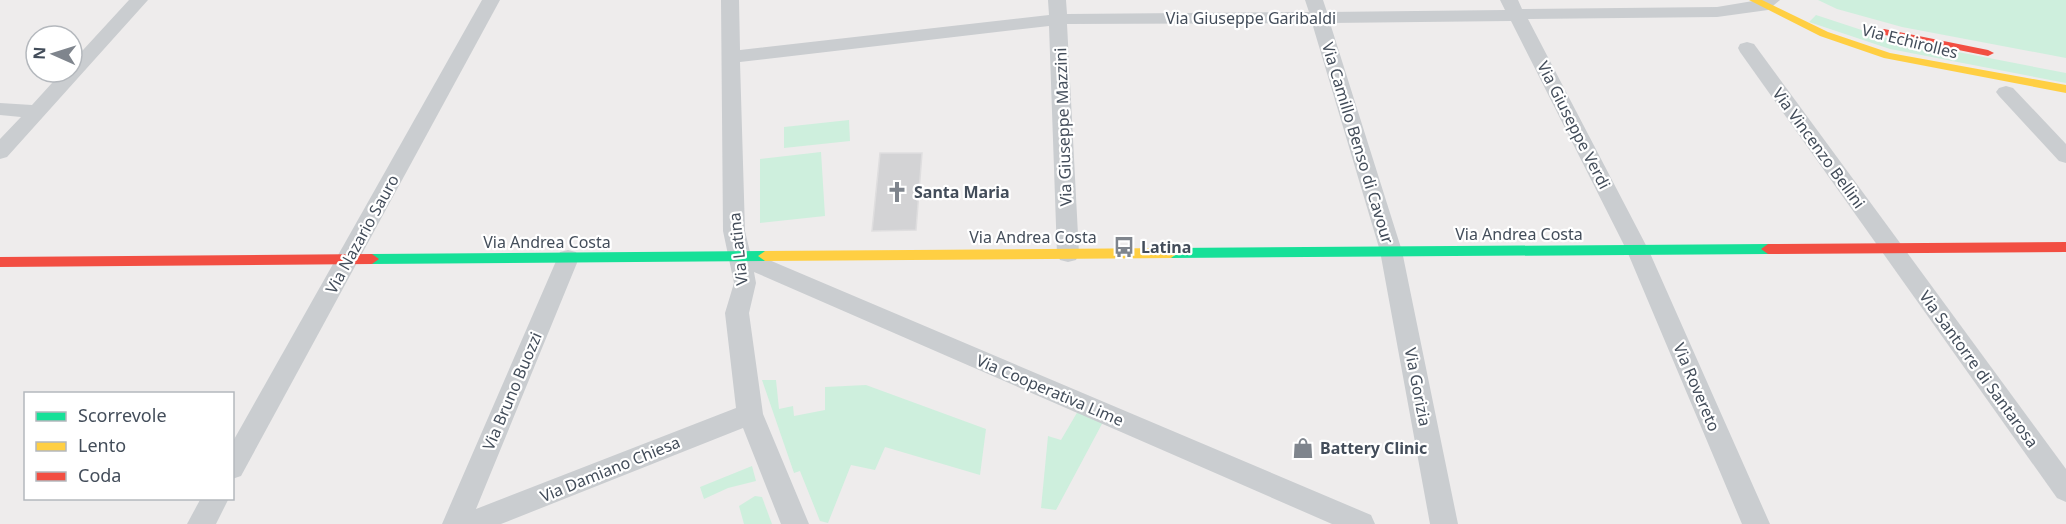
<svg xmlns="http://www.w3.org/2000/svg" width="2066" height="524" viewBox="0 0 2066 524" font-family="'Noto Sans',sans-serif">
<rect width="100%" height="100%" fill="#eeecec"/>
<g fill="#ceefdd">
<polygon points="1818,0 2066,0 2066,58 1902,27 1837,9"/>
<polygon points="1816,15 1886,38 2066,73 2066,83 1890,49 1809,22"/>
<polygon points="849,120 850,141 784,148 784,127"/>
<polygon points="821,152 825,216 760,223 760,159"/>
<polygon points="762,380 776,380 779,409 793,406 794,416 825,410 825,387 866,385 986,429 980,475 885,447 875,470 851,465 828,523 820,521 800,471 794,473"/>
<polygon points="1078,411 1103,422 1056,510 1041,508 1048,436 1061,440"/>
<polygon points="752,466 756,481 728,488 704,499 700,487"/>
<polygon points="755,496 762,497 772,524 744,524 739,506"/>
</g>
<polygon fill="#d3d3d5" stroke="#dfdedf" stroke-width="1.5" points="880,153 922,153 916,230 872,231"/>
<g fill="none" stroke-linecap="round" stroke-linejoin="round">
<g fill="#cacdd0" fill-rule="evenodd">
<polygon points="129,0 148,0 7,157 0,159 0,139 21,117 0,115 0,103 32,105 62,72 72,72 72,62"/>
<polygon points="482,0 500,0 241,476 232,479 232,443"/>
<polygon points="721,0 739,0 740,50 1049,15 1048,0 1066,0 1067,14 1309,12 1305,0 1323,0 1327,12 1505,10 1500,0 1518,0 1522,9 1717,7 1759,0 1780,0 1768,10 1717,17 1528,19 1649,251 1770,524 1742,524 1627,251 1511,21 1330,23 1402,251 1458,524 1430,524 1380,251 1312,23 1067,24 1079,254 1076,260 1068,262 1060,260 1057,254 1049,26 740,62 745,231 750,252 1371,515 1375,524 1332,524 754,272 756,283 749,313 763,414 809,524 781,524 743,428 501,524 442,524 560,252 568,250 576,252 579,258 476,509 736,408 725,313 734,283 723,231"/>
<polygon points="1747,42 1754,44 2066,469 2066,502 2057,498 1740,52 1738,48 1740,44"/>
<polygon points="2006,86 2013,88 2066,144 2066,163 2059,161 1999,96 1996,92 1999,88"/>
<polygon points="201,498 229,498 216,524 187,524"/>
</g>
<g fill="#16e098" fill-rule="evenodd">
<polygon points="1768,244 1775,249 1768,254 1171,258 1164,253 1171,248"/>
<polygon points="765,251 772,256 765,261 372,264 365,259 372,254"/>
</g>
<g fill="#ffcf43" fill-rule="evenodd">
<polygon points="1749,0 1762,0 1828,32 1890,53 2066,85 2066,93 1884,58 1820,36"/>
<polygon points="1171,248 1178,253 1171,258 765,261 758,256 765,251"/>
</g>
<g fill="#f24e42" fill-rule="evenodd">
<polygon points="1884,29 1988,50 1994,53 1988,56 1880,34 1880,30"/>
<polygon points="2066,242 2066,252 1768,254 1761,249 1768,244"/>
<polygon points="372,254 379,259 372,264 0,267 0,257"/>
</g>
</g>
<defs>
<symbol id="church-bare" viewBox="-9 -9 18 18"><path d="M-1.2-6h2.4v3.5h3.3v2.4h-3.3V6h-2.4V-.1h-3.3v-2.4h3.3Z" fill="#7f858d" stroke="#fff" stroke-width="2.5" paint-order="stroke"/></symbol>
<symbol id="bus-bare" viewBox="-9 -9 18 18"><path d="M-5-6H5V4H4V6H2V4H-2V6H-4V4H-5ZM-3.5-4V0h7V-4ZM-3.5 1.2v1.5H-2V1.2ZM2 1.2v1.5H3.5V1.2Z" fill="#7f858d" stroke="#fff" stroke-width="2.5" paint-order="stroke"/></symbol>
<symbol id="shop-bare" viewBox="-9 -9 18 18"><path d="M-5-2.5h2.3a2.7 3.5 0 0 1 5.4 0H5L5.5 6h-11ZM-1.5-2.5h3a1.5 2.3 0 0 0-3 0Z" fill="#7f858d" stroke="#fff" stroke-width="2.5" paint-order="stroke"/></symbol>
</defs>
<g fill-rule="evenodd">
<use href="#church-bare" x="882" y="177" width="30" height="30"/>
<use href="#bus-bare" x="1109" y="232" width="30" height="30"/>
<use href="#shop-bare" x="1288" y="433" width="30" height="30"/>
</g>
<g text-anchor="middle" stroke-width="4.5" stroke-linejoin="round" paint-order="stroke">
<g font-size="16" fill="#434d5a" stroke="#fff">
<text x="1251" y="24">Via Giuseppe Garibaldi</text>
<text transform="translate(1910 41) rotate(14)" y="6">Via Echirolles</text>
<text transform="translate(1574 125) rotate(63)" y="6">Via Giuseppe Verdi</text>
<text transform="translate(1063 127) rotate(-92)" y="6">Via Giuseppe Mazzini</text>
<text transform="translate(1358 143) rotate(73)" y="6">Via Camillo Benso di Cavour</text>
<text transform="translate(1819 148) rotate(54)" y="6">Via Vincenzo Bellini</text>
<text transform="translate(362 234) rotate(-61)" y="6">Via Nazario Sauro</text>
<text x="1519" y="240">Via Andrea Costa</text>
<text x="1033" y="243">Via Andrea Costa</text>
<text x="547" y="248">Via Andrea Costa</text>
<text transform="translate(738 249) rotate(-96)" y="6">Via Latina</text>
<text transform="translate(1979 369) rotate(54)" y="6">Via Santorre di Santarosa</text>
<text transform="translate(1418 387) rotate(79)" y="6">Via Gorizia</text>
<text transform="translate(1697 387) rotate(67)" y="6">Via Rovereto</text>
<text transform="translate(1050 390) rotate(23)" y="6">Via Cooperativa Lime</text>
<text transform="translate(512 391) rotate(-67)" y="6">Via Bruno Buozzi</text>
<text transform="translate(610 469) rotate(-22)" y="6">Via Damiano Chiesa</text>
</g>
<g font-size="16" font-weight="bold" fill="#434d5a" stroke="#fff" text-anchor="start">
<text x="914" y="198">Santa Maria</text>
<text x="1141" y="253">Latina</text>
<text x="1320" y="454">Battery Clinic</text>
</g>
</g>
<rect x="24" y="392" width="210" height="108" fill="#ffffff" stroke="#b4b8bd" stroke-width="1.5"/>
<rect x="36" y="412" width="30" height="9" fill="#16e098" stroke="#b4b8bd" stroke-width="1.5"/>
<text x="78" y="422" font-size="18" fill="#434d5a">Scorrevole</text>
<rect x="36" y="442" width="30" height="9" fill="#ffcf43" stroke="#b4b8bd" stroke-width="1.5"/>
<text x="78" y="452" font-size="18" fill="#434d5a">Lento</text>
<rect x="36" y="472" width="30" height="9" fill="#f24e42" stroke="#b4b8bd" stroke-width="1.5"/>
<text x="78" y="482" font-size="18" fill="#434d5a">Coda</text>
<g transform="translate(54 54) rotate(273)"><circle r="28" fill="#ffffff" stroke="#b4b8bd" stroke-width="1.5"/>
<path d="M0-4.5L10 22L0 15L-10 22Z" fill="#7f858d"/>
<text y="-9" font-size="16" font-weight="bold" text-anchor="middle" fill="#434d5a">N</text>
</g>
</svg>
